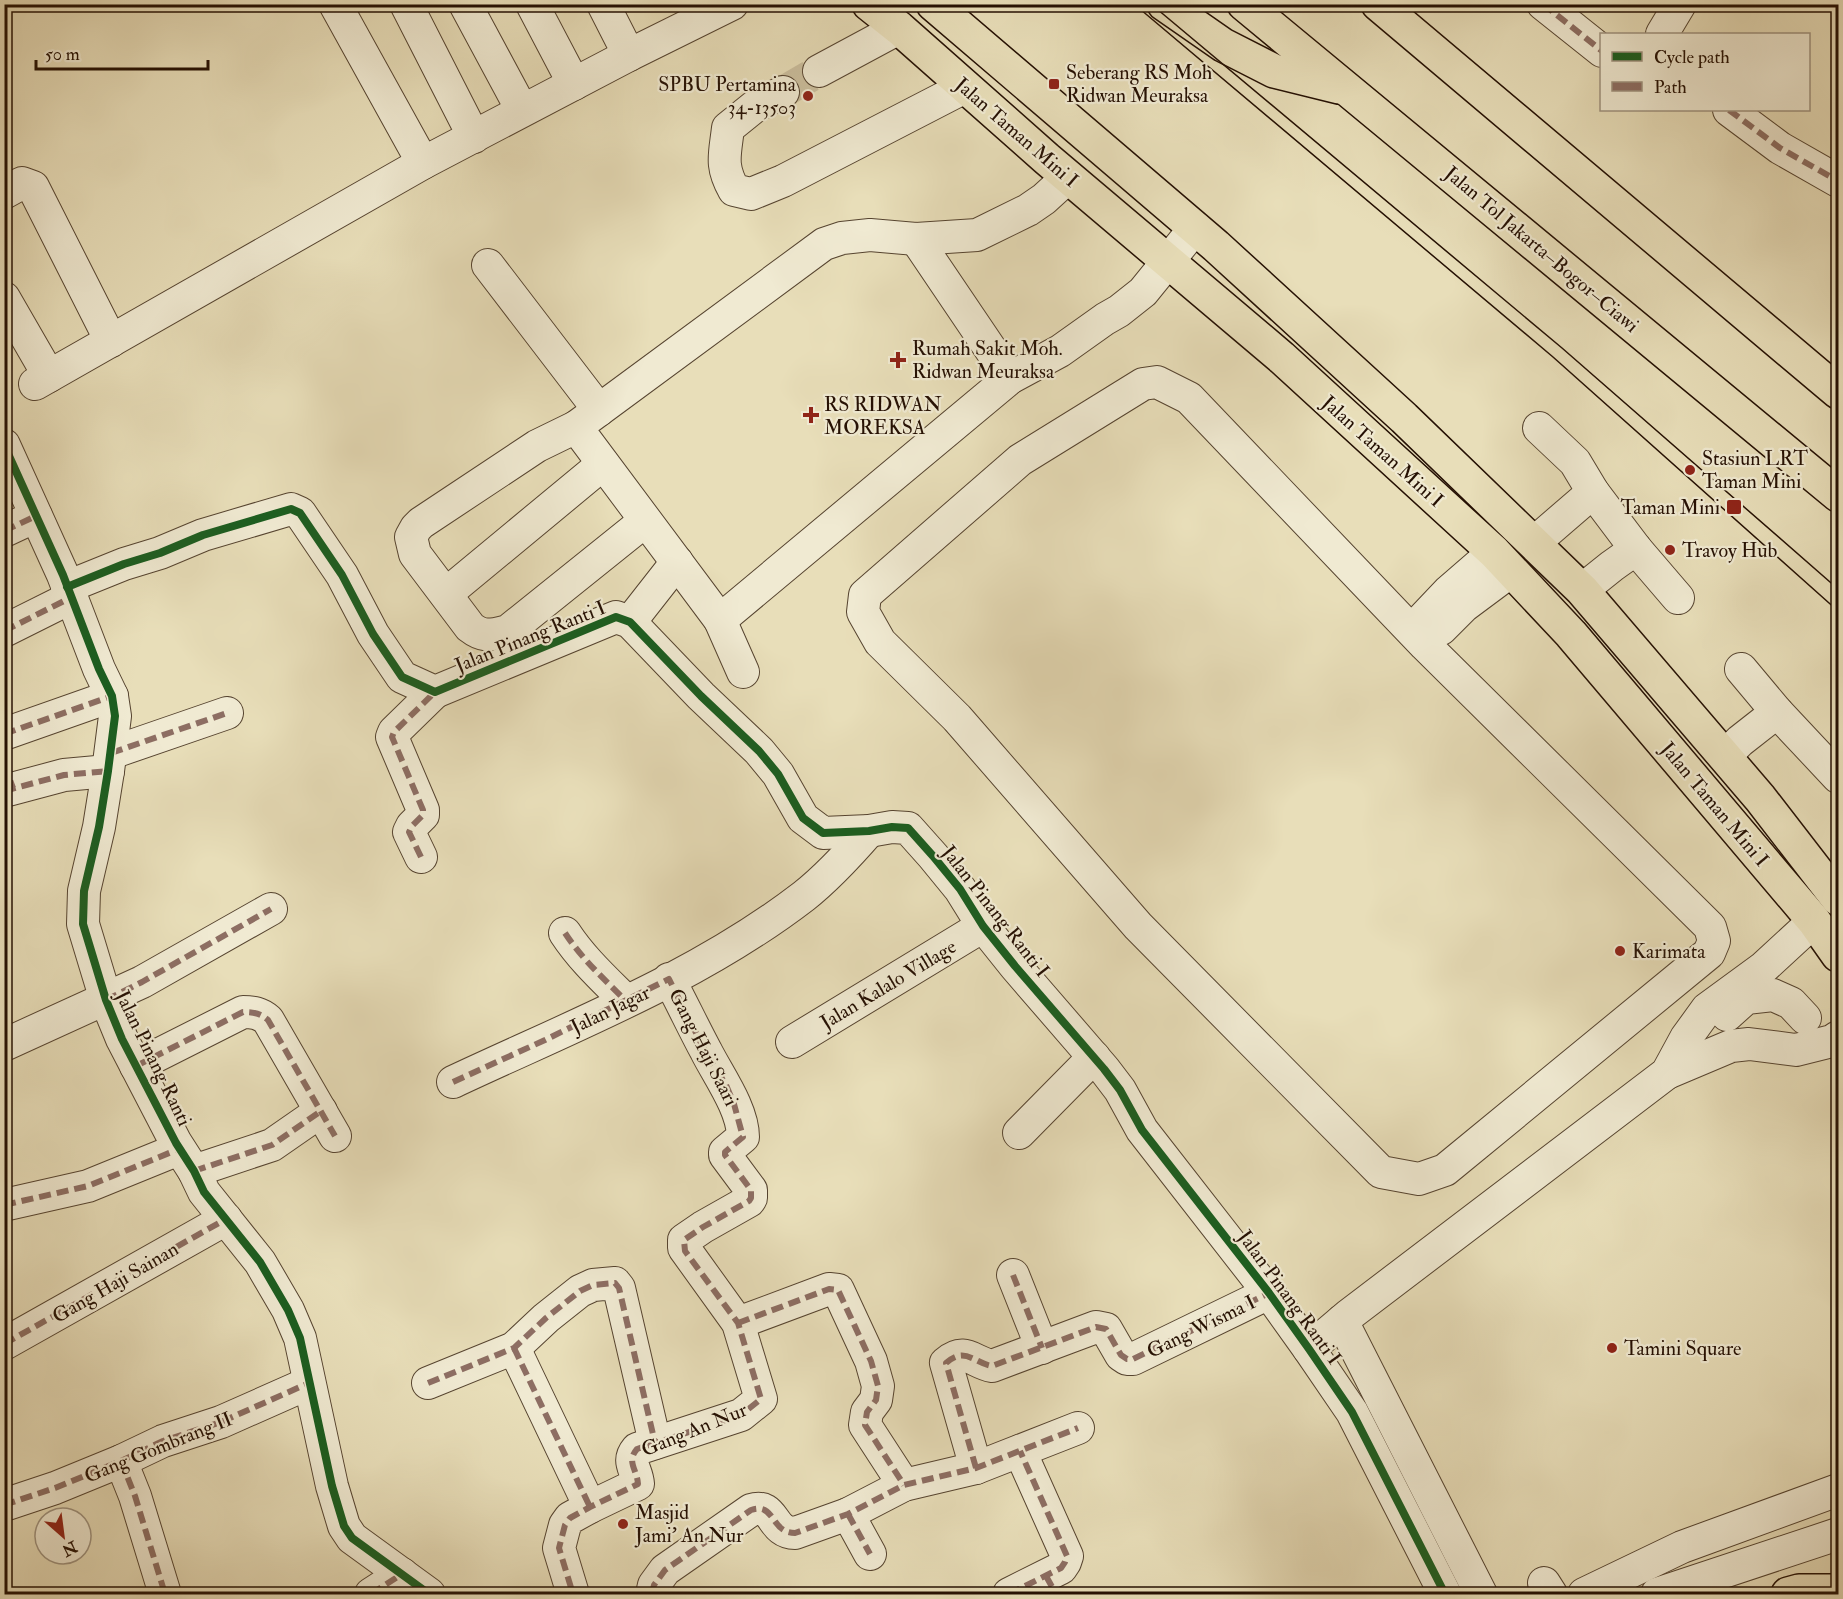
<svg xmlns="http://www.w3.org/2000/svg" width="1843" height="1599" viewBox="0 0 1843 1599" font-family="'IM FELL Double Pica',serif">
<rect width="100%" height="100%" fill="#e8deb9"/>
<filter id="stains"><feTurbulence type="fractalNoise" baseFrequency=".00333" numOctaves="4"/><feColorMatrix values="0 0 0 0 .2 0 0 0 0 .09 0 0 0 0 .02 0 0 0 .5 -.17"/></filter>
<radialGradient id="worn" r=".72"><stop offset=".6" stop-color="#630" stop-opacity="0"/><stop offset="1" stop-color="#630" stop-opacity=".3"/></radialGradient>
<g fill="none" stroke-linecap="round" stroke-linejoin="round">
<polyline stroke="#cbbf9e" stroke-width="32" stroke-dasharray="32 16" stroke-linecap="butt" points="783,92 819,71"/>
<defs>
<g id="minor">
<polyline points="335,4 423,163"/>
<polyline points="406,4 474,137"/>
<polyline points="465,4 522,110"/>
<polyline points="532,4 574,84"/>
<polyline points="603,4 629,55"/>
<polyline points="1543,4 1602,51"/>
<polyline points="1662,34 1680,4"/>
<polyline points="819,71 899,28"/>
<path d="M783,92L754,107L728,128C725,155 720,165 734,190L751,194L783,181L965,87"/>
<polyline points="1729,110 1780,148 1838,181"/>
<polyline points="1068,177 1044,199 1028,210 977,235 916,239 870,235 842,238 824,244 576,427 720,620 1010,378 1060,351 1105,319 1119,311 1143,292 1195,228"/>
<polyline points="4,193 22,183 33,187 111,341"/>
<polyline points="916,239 1010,378"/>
<polyline points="488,265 599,410"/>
<polyline points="4,298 49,376"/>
<polygon points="1157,382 1189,398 1425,645 1710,927 1714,941 1709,953 1445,1170 1419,1179 1381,1172 1138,926 957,718 880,642 863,612 865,595 1020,460 1143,384"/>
<polyline points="35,384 423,163 629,55 732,4"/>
<path d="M576,427L537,446L421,523L416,528L411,537L415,554L470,627C484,638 491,635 508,631L645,521"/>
<polyline points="1539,428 1575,462 1593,492 1636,549 1678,598"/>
<polyline points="4,445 63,575 99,669 112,696 115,716 108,771 99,827 84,891 83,924 106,1000 122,1039 176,1143 194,1171 204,1192 260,1262 288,1310 300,1338 332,1486 344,1526 352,1538 429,1594"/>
<polyline points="4,531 36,516"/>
<polyline points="1534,543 1593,492"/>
<polyline points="67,587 124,564 160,553 203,535 291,509 300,513 342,575 373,634 402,677 435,692 616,617 630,622 701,696 759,751 778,774 803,818 823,833 869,831 892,827 908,828 933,856 960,889 983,926 1015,966 1104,1069 1120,1090 1142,1130 1269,1293 1309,1349 1352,1412 1445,1594"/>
<polyline points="1582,590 1612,566 1636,549"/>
<polyline points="446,594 603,464"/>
<polyline points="720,620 743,672"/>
<polyline points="630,622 677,562"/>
<polyline points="1441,629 1464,606 1511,571"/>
<polyline points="1412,630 1449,591 1494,552"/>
<polyline points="4,631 72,597"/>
<polyline points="1741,669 1777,712 1838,777"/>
<polyline points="4,734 112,696"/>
<polyline points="111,753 227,713"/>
<polyline points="1725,756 1740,741 1777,712"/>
<polyline points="4,791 64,775 108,771"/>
<polyline points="421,857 409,832 412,826 423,815 423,810 392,737 394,732 435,692"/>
<path d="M565,933C582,959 604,979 626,1001"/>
<polyline points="1727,1015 1746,998 1773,995 1791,1003 1805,1018"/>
<polyline points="792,1042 983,926"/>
<polyline points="4,1045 142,982 271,909"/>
<path d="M136,1066L243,1012C253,1012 260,1013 268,1020L335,1136"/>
<polyline points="1667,1073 1731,1046 1749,1044 1796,1050 1832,1041 1838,1037"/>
<path d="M453,1082C572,1026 699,977 804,896C828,877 849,854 869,831"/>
<polyline points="1019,1133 1094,1057"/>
<polyline points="194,1171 272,1145 321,1111"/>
<polyline points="4,1205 88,1186 179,1149"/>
<polyline points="1013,1275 1042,1348"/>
<polyline points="1342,1321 1481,1594"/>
<polyline points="738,1323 829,1289 838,1290 871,1361 878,1386 876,1400 867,1412 865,1425 904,1485"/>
<polyline points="4,1344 226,1219"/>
<polyline points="514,1348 590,1507"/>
<polyline points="1309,1349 1349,1315 1667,1073 1686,1038 1707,1009 1763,968 1814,921"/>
<polyline points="428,1383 514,1348 546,1318 580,1291 593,1285 615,1283 619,1288 655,1443"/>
<polyline points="121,1461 135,1496 165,1594"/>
<path d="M976,1468L946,1363C965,1346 974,1363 992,1366L1096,1327L1106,1329L1121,1355L1127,1359H1133L1269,1293"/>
<polyline points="4,1502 7,1504 55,1488 121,1461 163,1441 221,1422 309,1383"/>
<polyline points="848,1514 870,1554"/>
<polyline points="1544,1583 1551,1594"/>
<polyline points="371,1594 402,1574"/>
<path d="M573,1594L559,1548L565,1525L570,1518L590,1507L638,1484C637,1469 626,1462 637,1449L741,1415L761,1399L738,1323L684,1248V1240L703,1227L749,1201L751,1198V1190L725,1155V1152L743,1137C743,1109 718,1075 706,1051C693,1027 682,1003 669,979"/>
<path d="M652,1594L654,1585L665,1570L751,1510C776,1502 770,1533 795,1533L848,1514L904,1485L976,1468L1078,1428"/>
<polyline points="1009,1594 1061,1568 1065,1562 1067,1556 1020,1451"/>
<polyline points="1584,1594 1682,1547 1838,1490"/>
<polyline points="1657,1594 1838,1534"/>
</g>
<g id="major">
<polyline points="869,4 899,28 1047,159 1281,357 1494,552 1571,634 1814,921 1838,955"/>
<polyline points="933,4 1216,246 1404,418 1582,590 1760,798 1838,899"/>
<polyline points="1788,1594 1799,1591 1838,1591"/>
</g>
<g id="highway">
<polyline points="1164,4 1223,45 1274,71 1339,87"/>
<polyline points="1244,4 1838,495"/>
<polyline points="1378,4 1838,392"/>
</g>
</defs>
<use href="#minor" stroke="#564430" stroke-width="34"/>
<use href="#major" stroke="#251003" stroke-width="36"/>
<use href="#highway" stroke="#251003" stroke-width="36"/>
<use href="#minor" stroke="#f0ead2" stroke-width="32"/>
<use href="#major" stroke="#e8deb9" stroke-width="33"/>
<use href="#highway" stroke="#e8deb9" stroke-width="33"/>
<g stroke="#251003" stroke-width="1.5">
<polyline points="1134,4 1553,357 1838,611"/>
<polyline points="1151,4 1562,348 1838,589"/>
</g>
<g stroke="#8d6e63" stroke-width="6" stroke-dasharray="12 6" stroke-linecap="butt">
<polyline points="1543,4 1602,51"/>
<polyline points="1729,110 1780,148 1838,181"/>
<polyline points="4,531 36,516"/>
<polyline points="4,631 72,597"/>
<polyline points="4,734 112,696"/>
<polyline points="111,753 227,713"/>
<polyline points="4,764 13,788"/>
<polyline points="4,791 64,775 108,771"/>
<polyline points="421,857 409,832 412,826 423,815 423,810 392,737 394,732 435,692"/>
<path d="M565,933C582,959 604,979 626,1001"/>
<polyline points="106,1000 142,982 271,909"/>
<path d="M136,1066L243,1012C253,1012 260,1013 268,1020L335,1136"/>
<path d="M453,1082L545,1040L669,979L706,1053L726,1085L734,1104L743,1137L725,1152V1155L751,1190V1198L749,1201L703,1227L684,1240L685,1251L738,1323L761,1399L741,1415L637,1449C626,1462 637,1469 638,1484L590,1507L570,1518L565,1525L559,1548L573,1594"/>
<polyline points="194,1171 272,1145 321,1111"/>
<polyline points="4,1205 88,1186 179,1149"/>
<polyline points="1013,1275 1042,1348"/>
<polyline points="738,1323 829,1289 838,1290 871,1361 878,1386 876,1400 867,1412 865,1425 904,1485"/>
<polyline points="4,1344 226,1219"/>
<polyline points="514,1348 590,1507"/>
<polyline points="428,1383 514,1348 546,1318 580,1291 593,1285 615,1283 619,1288 655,1443"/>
<polyline points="121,1461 135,1496 165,1594"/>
<path d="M976,1468L946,1363C965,1346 974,1363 992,1366L1096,1327L1106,1329L1121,1355L1127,1359H1133L1269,1293"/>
<polyline points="4,1502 7,1504 55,1488 121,1461 163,1441 221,1422 309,1383"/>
<polyline points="848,1514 870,1554"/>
<polyline points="1046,1576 1056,1594"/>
<polyline points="371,1594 402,1574"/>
<path d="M652,1594L654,1585L665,1570L751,1510C776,1502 770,1533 795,1533L848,1514L904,1485L976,1468L1078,1428"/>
<polyline points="1009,1594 1061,1568 1065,1562 1067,1556 1020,1451"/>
</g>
<defs>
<g id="cycleway">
<polyline points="4,445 63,575 99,669 112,696 115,716 108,771 99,827 84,891 83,924 106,1000 122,1039 176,1143 194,1171 204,1192 260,1262 288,1310 300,1338 332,1486 344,1526 352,1538 429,1594"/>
<polyline points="67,587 124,564 160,553 203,535 291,509 300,513 342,575 373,634 402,677 435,692 616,617 630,622 701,696 759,751 778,774 803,818 823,833 869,831 892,827 908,828 933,856 960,889 983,926 1015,966 1104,1069 1120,1090 1142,1130 1269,1293 1309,1349 1352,1412 1445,1594"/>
</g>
</defs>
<use href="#cycleway" stroke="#f0ead2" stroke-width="11"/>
<use href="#cycleway" stroke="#1b5e20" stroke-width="8"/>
</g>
<g fill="#8f2418" stroke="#f0ead2" stroke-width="2">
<rect x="1048" y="78" width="12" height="12" rx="3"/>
<circle cx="808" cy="96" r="6"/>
<path d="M895 351h6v6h6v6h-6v6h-6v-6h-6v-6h6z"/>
<path d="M808 406h6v6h6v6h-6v6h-6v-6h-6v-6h6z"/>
<circle cx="1690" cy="470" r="6"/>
<rect x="1726" y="499" width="16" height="16" rx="3"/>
<circle cx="1670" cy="550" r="6"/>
<circle cx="1620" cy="951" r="6"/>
<circle cx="1612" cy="1348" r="6"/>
<circle cx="623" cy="1524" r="6"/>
</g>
<g text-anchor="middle" stroke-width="4.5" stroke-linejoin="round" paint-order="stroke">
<g font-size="20" fill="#251003" stroke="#f0ead2" text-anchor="start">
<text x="1066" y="79">Seberang RS Moh<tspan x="1066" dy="23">Ridwan Meuraksa</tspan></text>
<text x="796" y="91" text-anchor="end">SPBU Pertamina<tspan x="796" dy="23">34-13503</tspan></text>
<text x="912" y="355">Rumah Sakit Moh.<tspan x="912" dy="23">Ridwan Meuraksa</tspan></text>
<text x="824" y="411">RS RIDWAN<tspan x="824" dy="23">MOREKSA</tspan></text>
<text x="1702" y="465">Stasiun LRT<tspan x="1702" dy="23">Taman Mini</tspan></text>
<text x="1720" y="514" text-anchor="end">Taman Mini</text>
<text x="1682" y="557">Travoy Hub</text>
<text x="1632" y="958">Karimata</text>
<text x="1624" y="1355">Tamini Square</text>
<text x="635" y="1519">Masjid<tspan x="635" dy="23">Jami' An Nur</tspan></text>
</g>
<g font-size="20" fill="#251003" stroke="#f0ead2">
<text transform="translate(1017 132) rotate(41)" y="7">Jalan Taman Mini I</text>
<text transform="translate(1542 249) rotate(40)" y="7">Jalan Tol Jakarta–Bogor–Ciawi</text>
<text transform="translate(1383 451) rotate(42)" y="7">Jalan Taman Mini I</text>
<text transform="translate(530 636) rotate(-22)" y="7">Jalan Pinang Ranti I</text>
<text transform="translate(1715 804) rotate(50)" y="7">Jalan Taman Mini I</text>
<text transform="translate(996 911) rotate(52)" y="7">Jalan Pinang Ranti I</text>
<text transform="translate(888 984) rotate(-31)" y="7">Jalan Kalalo Village</text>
<text transform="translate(610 1009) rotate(-26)" y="7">Jalan Jagar</text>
<text transform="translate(704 1047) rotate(63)" y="7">Gang Haji Saari</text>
<text transform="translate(154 1058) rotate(64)" y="7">Jalan Pinang Ranti</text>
<text transform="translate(115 1282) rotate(-30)" y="7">Gang Haji Sainan</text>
<text transform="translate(1290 1297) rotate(54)" y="7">Jalan Pinang Ranti I</text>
<text transform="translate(1201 1326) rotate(-26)" y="7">Gang Wisma I</text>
<text transform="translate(694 1429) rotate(-22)" y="7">Gang An Nur</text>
<text transform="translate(158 1447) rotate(-22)" y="7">Gang Gombrang II</text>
</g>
</g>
<rect width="1843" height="1599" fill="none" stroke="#e8deb9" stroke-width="24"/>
<rect x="6" y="6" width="1831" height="1587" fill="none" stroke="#251003" stroke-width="3"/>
<rect x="12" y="12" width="1819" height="1575" fill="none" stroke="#251003" stroke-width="1.5"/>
<rect x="1600" y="33" width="210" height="78" fill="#f0ead2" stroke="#9f937f" stroke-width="1.5"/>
<rect x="1612" y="52" width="30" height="9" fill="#1b5e20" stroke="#9f937f" stroke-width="1.5"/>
<text x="1654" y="63" font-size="18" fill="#251003">Cycle path</text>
<rect x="1612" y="82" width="30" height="9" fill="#8d6e63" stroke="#9f937f" stroke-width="1.5"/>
<text x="1654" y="93" font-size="18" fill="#251003">Path</text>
<g transform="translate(63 1536) rotate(152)"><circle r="28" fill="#f0ead2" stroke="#9f937f" stroke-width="1.5"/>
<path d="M0-4.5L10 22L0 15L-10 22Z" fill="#8f2418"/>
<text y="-9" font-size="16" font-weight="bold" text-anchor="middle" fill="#251003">N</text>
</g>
<path d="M36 60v9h172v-9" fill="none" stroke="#251003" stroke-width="3"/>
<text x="45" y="60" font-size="18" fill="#251003" stroke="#f0ead2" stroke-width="4.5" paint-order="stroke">50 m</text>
<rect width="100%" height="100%" filter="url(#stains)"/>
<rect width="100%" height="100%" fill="url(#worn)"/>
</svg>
